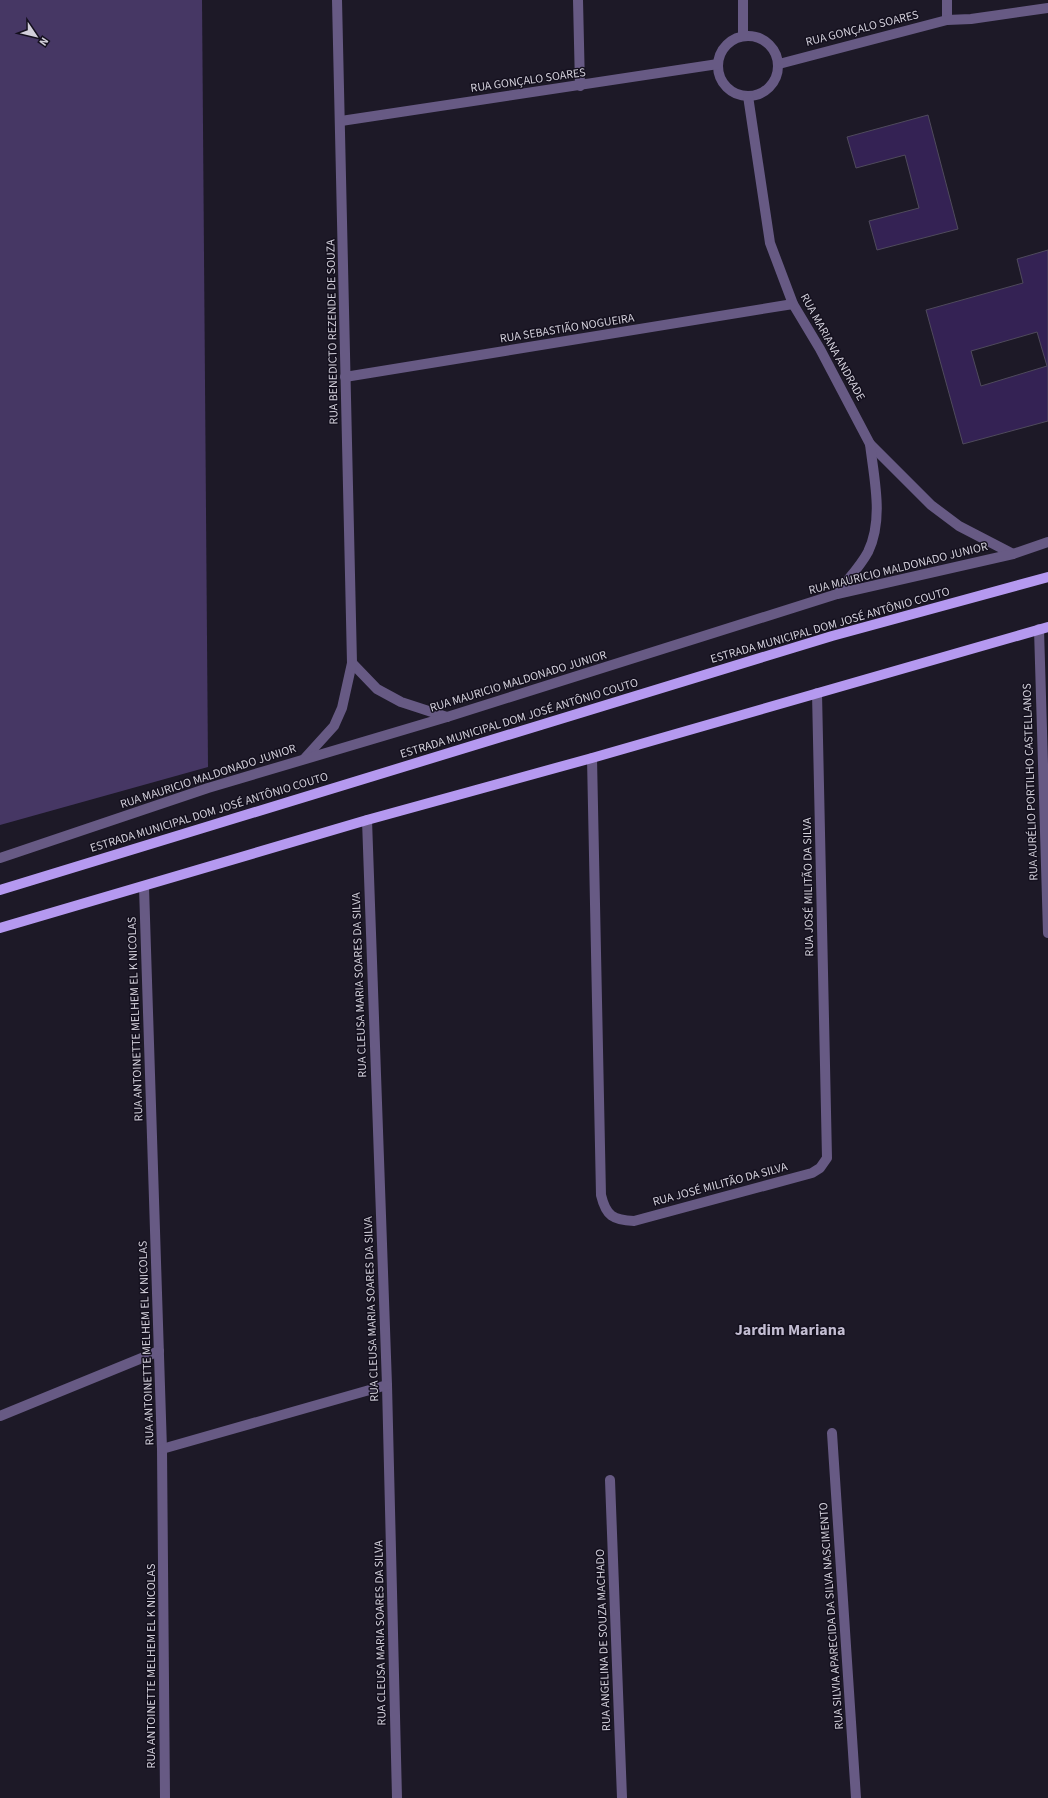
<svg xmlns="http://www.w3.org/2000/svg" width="1048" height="1798" viewBox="0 0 1048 1798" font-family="'Source Sans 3',sans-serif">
<rect width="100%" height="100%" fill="#1d1927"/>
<polygon fill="#463764" points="0,0 202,0 208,767 0,825"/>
<g fill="#342254" stroke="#4f4a5c" fill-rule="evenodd">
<polygon points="928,115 958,229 877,250 869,221 919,208 905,155 856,168 847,137"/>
<path d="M1048,250V421L963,444L926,310L1023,283L1017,259ZM1037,332L1047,366L981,386L971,351Z"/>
</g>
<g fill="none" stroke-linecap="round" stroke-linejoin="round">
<g stroke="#675a84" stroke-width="10">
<polyline points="578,0 580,86"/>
<polyline points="947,0 947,20"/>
<circle cx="748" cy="66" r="30"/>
<polyline points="743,36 743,0"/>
<polyline points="779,64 947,20 971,19 1048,8"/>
<polyline points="748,96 770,243 793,304 820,349 870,444 931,505 959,526 1013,554"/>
<polyline points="341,121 718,64"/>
<polyline points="345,377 793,304"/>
<path d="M837,594C846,581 860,567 868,552C884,519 874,479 870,444"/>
<polyline points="1039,629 1048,933"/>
<polyline points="352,663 377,689 401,702 447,717"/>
<polyline points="305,758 334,726 342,708 352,663 337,0"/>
<path d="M592,758L601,1195C606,1216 613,1220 634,1221L812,1173L820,1168L827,1158L817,693"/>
<polyline points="367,820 387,1385 397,1798"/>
<polyline points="0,858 208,788 447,717 837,594 1013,554 1048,542"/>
<polyline points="144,887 162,1449 165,1798"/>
<polyline points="0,1416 159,1351"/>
<polyline points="832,1433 856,1798"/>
<polyline points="162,1449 387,1385"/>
<polyline points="610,1480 622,1798"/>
</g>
<g stroke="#b599f0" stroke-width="10">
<polyline points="0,890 832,636 1048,577"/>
<polyline points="0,928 367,820 592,758 1048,627"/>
</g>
</g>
<g text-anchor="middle" stroke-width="3" stroke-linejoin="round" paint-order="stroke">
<g font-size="12" fill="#d2cfda" stroke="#14101e">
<text transform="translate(862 28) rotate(-14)" y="4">RUA GONÇALO SOARES</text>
<text transform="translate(528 80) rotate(-8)" y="4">RUA GONÇALO SOARES</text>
<text transform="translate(567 328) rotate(-9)" y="4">RUA SEBASTIÃO NOGUEIRA</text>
<text transform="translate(332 332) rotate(-91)" y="4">RUA BENEDICTO REZENDE DE SOUZA</text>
<text transform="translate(833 347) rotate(61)" y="4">RUA MARIANA ANDRADE</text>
<text transform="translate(898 568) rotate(-14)" y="4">RUA MAURICIO MALDONADO JUNIOR</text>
<text transform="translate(830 625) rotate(-16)" y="4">ESTRADA MUNICIPAL DOM JOSÉ ANTÔNIO COUTO</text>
<text transform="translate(518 681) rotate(-17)" y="4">RUA MAURICIO MALDONADO JUNIOR</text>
<text transform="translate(519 718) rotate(-17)" y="4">ESTRADA MUNICIPAL DOM JOSÉ ANTÔNIO COUTO</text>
<text transform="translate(208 776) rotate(-18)" y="4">RUA MAURICIO MALDONADO JUNIOR</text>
<text transform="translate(1030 782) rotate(-92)" y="4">RUA AURÉLIO PORTILHO CASTELLANOS</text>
<text transform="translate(209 812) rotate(-17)" y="4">ESTRADA MUNICIPAL DOM JOSÉ ANTÔNIO COUTO</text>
<text transform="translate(808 887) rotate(-91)" y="4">RUA JOSÉ MILITÃO DA SILVA</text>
<text transform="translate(359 985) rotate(-92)" y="4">RUA CLEUSA MARIA SOARES DA SILVA</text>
<text transform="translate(135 1019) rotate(-92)" y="4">RUA ANTOINETTE MELHEM EL K NICOLAS</text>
<text transform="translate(720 1184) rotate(-15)" y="4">RUA JOSÉ MILITÃO DA SILVA</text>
<text transform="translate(371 1309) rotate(-92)" y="4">RUA CLEUSA MARIA SOARES DA SILVA</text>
<text transform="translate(146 1343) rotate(-92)" y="4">RUA ANTOINETTE MELHEM EL K NICOLAS</text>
<text transform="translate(831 1616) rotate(-94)" y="4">RUA SILVIA APARECIDA DA SILVA NASCIMENTO</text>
<text transform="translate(380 1633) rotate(-91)" y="4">RUA CLEUSA MARIA SOARES DA SILVA</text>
<text transform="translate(603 1640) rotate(-92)" y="4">RUA ANGELINA DE SOUZA MACHADO</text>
<text transform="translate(151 1666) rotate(-90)" y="4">RUA ANTOINETTE MELHEM EL K NICOLAS</text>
</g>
<g font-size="16" font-weight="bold" fill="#c3bdd2" stroke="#14101e">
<text x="790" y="1335">Jardim Mariana</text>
</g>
</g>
<g transform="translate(36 36) rotate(125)" stroke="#14101e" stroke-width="3" paint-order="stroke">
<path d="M0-3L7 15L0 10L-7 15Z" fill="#d2cfda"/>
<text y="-6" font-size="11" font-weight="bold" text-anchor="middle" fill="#d2cfda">N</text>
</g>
</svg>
